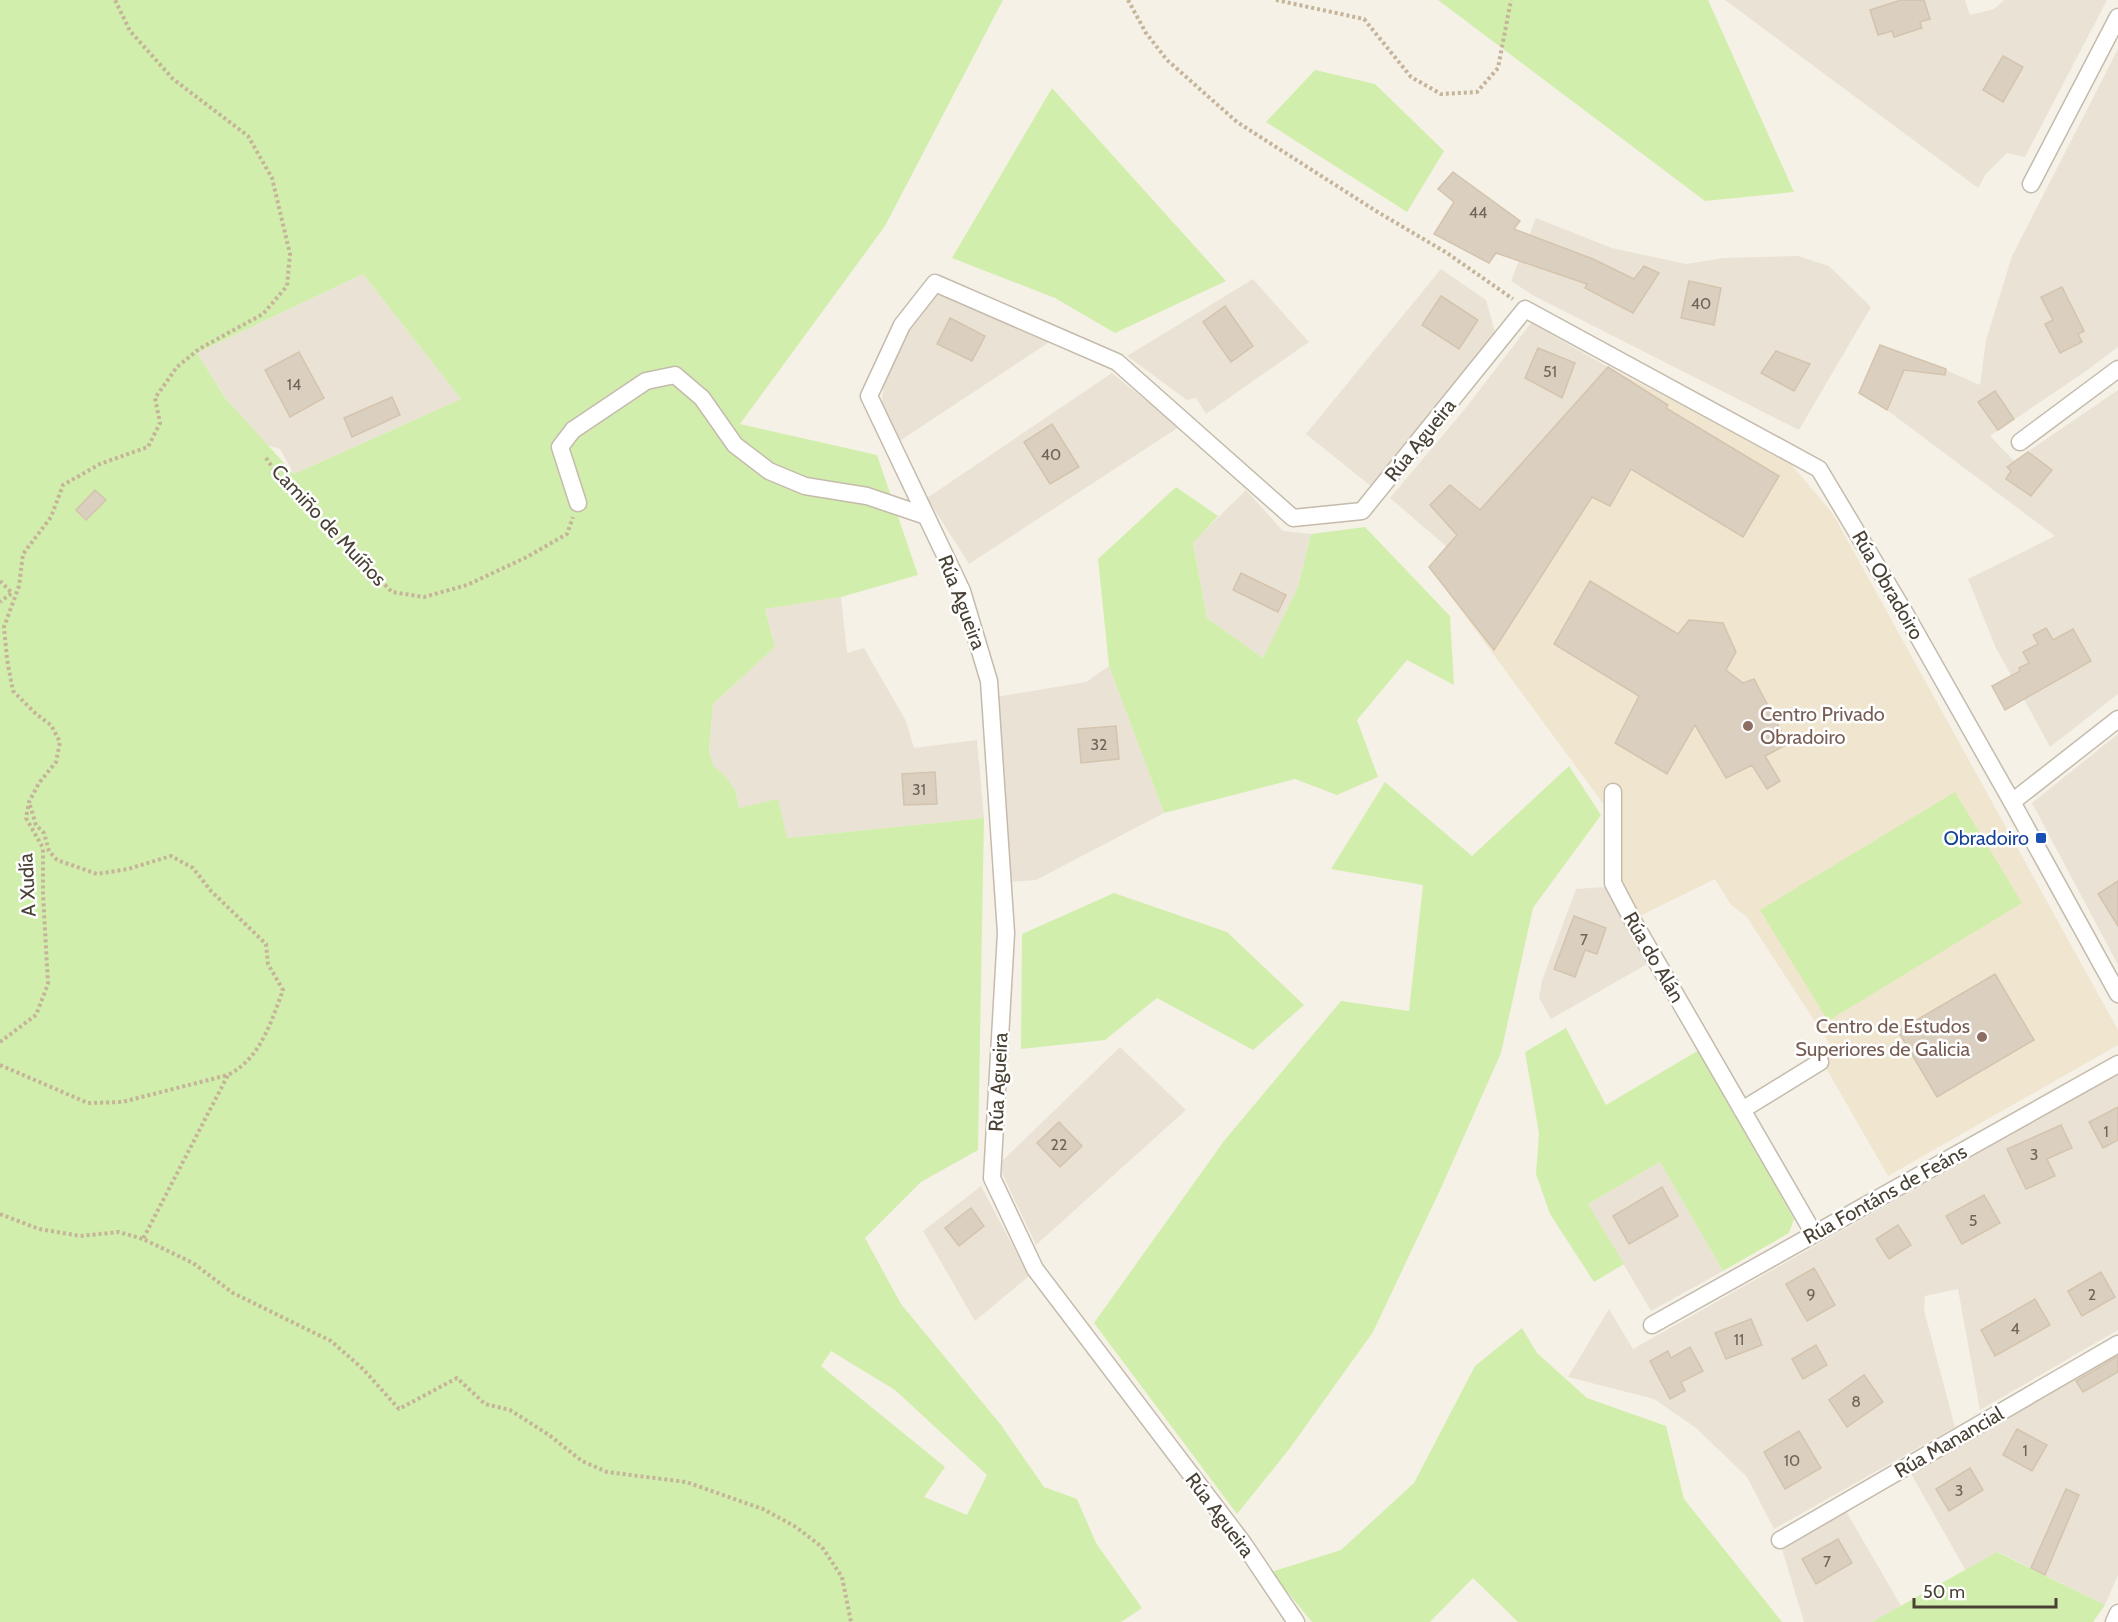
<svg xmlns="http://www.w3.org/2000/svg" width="2118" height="1622" viewBox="0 0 2118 1622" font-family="Cabin,sans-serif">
<rect width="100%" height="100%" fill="#f5f1e7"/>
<g fill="#eae3d5">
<polygon points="1725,0 1965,0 1970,15 1994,9 2004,0 2107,0 2025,157 2007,153 1986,174 1978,188"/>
<polygon points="2118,49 2118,347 2086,371 1990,436 2014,461 2118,390 2118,694 2050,747 1995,646 1968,579 2055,536 1887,410 1859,393 1880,345 1939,367 1980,385 1986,340 2012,256"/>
<polygon points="1536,218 1612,248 1686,264 1723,258 1798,256 1829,266 1871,307 1799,430 1534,296 1511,281"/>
<polygon points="1441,269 1486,300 1495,332 1442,401 1372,487 1306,434"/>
<polygon points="363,274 461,399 294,474 280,449 253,441 197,353"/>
<polygon points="1253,279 1309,342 1206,414 1196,398 1187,400 1127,356"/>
<polygon points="939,294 1051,341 898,442 882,402 885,372 925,303 931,297"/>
<polygon points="1531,323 1608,367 1447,547 1390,498 1464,410"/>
<polygon points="1112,373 1179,427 969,564 927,498"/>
<polygon points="1246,490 1283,531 1311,534 1298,587 1263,658 1207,618 1193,542"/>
<polygon points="841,597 847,653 864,648 906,721 914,748 977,740 984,818 787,838 739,808 736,792 728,779 713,765 709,751 713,704 775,647 765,609"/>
<polygon points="1109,666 1164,813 1036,880 1009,882 996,697 1086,682"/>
<polygon points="2118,734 2118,965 2032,803"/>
<polygon points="1605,887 1649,963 1551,1019 1539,998 1542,981 1576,889"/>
<polygon points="1120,1047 1186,1110 1036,1245 1002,1173 1000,1163"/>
<polygon points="2118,1074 2118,1330 1980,1410 1958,1289 1925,1296 1924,1310 1955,1427 1774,1529 1747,1477 1696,1428 1654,1399 1568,1377 1609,1309 1633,1349"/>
<polygon points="1660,1162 1723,1271 1651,1311 1588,1204"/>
<polygon points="981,1186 1029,1276 975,1321 923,1231"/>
<polygon points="2118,1350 2118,1575 2105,1605 1998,1552 1966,1571 1910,1472"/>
<polygon points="1846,1511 1901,1606 1872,1622 1804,1622 1781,1546"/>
</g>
<polygon fill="#f0e6d0" points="1608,367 1786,458 1833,514 2118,1030 2118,1045 1888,1176 1818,1054 1831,1046 1746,916 1731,905 1715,879 1640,916 1622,890 1621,811 1610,813 1429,567"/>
<g fill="#d2eeac" fill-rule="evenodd">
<path d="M0,0H1003L885,226L740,424L877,455L918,575L841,597L765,609L775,647L713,704L709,751L713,765L728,779L736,792L739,808L778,799L787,838L984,818L978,1150L921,1182L865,1238L901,1304L1001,1425L1044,1487L1077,1499L1096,1543L1142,1608L1121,1622H0ZM363,274L461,399L294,474L226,399L197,353ZM831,1351L895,1390L987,1475L967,1515L924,1497L945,1467L821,1366Z"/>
<polygon points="1438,0 1708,0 1794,192 1705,201"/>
<polygon points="1315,70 1375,84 1444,151 1407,212 1266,122"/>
<polygon points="1052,88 1226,281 1115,333 1055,298 952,258"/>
<polygon points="1176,487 1218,516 1193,543 1207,618 1263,658 1298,587 1311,534 1365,527 1450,616 1454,685 1407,660 1357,720 1378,777 1337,795 1295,779 1164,813 1109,666 1098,559"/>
<polygon points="1569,766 1601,815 1533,908 1501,1053 1441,1188 1373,1332 1290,1448 1237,1514 1094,1323 1224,1141 1341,1001 1409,1011 1423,885 1331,869 1385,782 1472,856"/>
<polygon points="1955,792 2022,903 1828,1021 1760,910"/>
<polygon points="1114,893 1227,932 1304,1005 1253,1050 1157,998 1105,1040 1021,1049 1022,934"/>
<polygon points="1566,1028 1606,1105 1699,1050 1794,1219 1789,1233 1723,1271 1660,1162 1588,1204 1624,1264 1594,1282 1550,1214 1536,1174 1539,1133 1525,1052"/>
<polygon points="1522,1328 1537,1353 1587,1398 1666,1426 1684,1499 1782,1622 1518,1622 1473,1578 1430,1622 1312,1622 1271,1572 1341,1550 1414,1483 1475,1366"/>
<polygon points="1997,1552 2105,1605 2093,1622 1872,1622"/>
</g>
<g fill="#dbcfbf" stroke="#d4c4ae" stroke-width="1.5">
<polygon points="1901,0 1924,0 1930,19 1920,22 1922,28 1894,37 1892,31 1878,35 1870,10"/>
<polygon points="2003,56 2023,67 2003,102 1983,90"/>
<polygon points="1453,172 1520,221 1514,229 1593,259 1634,279 1644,266 1659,273 1633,313 1585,288 1587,284 1496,253 1489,263 1434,234 1454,202 1438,189"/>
<polygon points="1689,281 1721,288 1714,325 1681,318"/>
<polygon points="2062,287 2084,331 2078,334 2082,342 2060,353 2045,324 2053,320 2041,297"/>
<polygon points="1441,296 1478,320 1459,349 1422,325"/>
<polygon points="1225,306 1253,346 1231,362 1203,322"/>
<polygon points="950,318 985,336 972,361 937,344"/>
<polygon points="1880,345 1946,369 1945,375 1904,370 1887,410 1859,393"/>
<polygon points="1538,348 1575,363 1562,398 1525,378"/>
<polygon points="1776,351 1810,364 1794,391 1761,373"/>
<polygon points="299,352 324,398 290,417 265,370"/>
<polygon points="1608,367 1668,405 1666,408 1779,476 1743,537 1631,469 1610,506 1592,497 1494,650 1429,567 1457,535 1430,505 1450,485 1480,510"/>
<polygon points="1995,391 2014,419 1998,430 1978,402"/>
<polygon points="392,397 400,415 352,437 344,418"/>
<polygon points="1052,424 1079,467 1050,484 1024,442"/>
<polygon points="2028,452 2052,470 2031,496 2006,479 2011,471 2007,467"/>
<polygon points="95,490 106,500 86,520 76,510"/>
<polygon points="1241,573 1286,595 1278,612 1233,590"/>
<polygon points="1590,581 1678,634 1689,620 1723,623 1736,652 1726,670 1743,683 1754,679 1788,744 1765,756 1780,781 1767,789 1752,765 1726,778 1695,725 1667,774 1615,743 1639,696 1554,644"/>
<polygon points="2046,628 2053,640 2073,629 2091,661 2005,710 1992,686 2020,671 2019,668 2029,663 2023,652 2038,644 2033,635"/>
<polygon points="1116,726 1119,759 1081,763 1078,729"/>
<polygon points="935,772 937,804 904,805 902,774"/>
<polygon points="2118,881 2118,926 2098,894"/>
<polygon points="1574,916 1606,928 1597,954 1585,950 1575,977 1554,969"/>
<polygon points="1995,974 2034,1040 1937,1097 1898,1031"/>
<polygon points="2118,1107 2118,1140 2103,1148 2089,1122"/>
<polygon points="1059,1122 1082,1146 1060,1167 1037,1143"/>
<polygon points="2061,1125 2072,1148 2047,1159 2055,1176 2026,1189 2007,1149"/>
<polygon points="1662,1187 1678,1216 1629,1244 1613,1216"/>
<polygon points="1984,1195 2000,1223 1962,1244 1946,1216"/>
<polygon points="971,1208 984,1226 959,1246 945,1228"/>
<polygon points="1898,1225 1911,1245 1889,1259 1876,1239"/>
<polygon points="1814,1268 1835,1305 1807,1321 1786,1284"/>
<polygon points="2101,1272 2115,1297 2082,1316 2068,1291"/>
<polygon points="2035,1299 2050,1325 1995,1356 1981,1330"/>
<polygon points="1751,1319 1762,1345 1726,1359 1715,1333"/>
<polygon points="1816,1345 1827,1365 1803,1379 1792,1359"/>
<polygon points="1690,1347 1703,1371 1681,1382 1685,1391 1670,1399 1650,1361 1668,1351 1671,1358"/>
<polygon points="2118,1356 2118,1372 2083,1392 2076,1381"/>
<polygon points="1864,1375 1883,1402 1847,1427 1829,1400"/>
<polygon points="2017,1429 2047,1445 2032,1471 2003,1455"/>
<polygon points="1799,1431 1821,1468 1785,1489 1764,1452"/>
<polygon points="1970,1468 1983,1490 1949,1511 1936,1489"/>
<polygon points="2066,1489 2079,1495 2045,1575 2031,1568"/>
<polygon points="1838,1539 1852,1563 1816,1584 1802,1559"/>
</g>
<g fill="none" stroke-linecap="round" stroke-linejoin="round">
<defs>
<g id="street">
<polyline points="2031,184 2118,17"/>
<polyline points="2020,442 2118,369"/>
<polyline points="578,503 560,447 573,430 646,381 675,375 702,398 735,445 769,471 805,486 867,496 926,516"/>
<polyline points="1613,792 1613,883 1633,921 1814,1234"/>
<polyline points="2012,802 2118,719"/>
<polyline points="1742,1110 1820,1062"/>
<polyline points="1652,1325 2118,1064"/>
<polyline points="1780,1540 2118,1344"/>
<polyline points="1296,1622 1243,1543 1035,1269 992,1178 1006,933 989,681 962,591 869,396 902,325 935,283 1117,362 1293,518 1362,511 1525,309 1819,469 1902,608 2012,802 2118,994"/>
<polyline points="2114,1622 2118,1613"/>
</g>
</defs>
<use href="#street" stroke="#c5bbac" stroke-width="19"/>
<g stroke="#c5b499" stroke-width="4" stroke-dasharray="3 3" stroke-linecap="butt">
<polyline points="1128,0 1146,33 1167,60 1237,122 1376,211 1447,253 1513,299"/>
<polyline points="1276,0 1364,19 1411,77 1441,94 1477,92 1498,68 1511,0"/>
<polyline points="266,458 281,480 392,592 424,597 467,585 527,557 567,534 573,517"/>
<polyline points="0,581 12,593 0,602"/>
<path d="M30,805L36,825L44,833L49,851L57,860L97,874L128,869L171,856L193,868L211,891L266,944L268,964L283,990C271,1022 261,1058 228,1075"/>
<polyline points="0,1042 36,1015 48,984 43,893 43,848 26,818 29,802 39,783 56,762 60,742 51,725 36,714 13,691 7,659 4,627 19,586 23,554 51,517 63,485 100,464 148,447 160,423 155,398 177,367 199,349 263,314 287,286 290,254 272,178 248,136 173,79 130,31 115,0"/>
<polyline points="0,1065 88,1103 122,1102 228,1075 143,1239 193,1263 233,1293 331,1341 363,1369 399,1409 457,1378 485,1404 510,1410 549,1435 582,1461 607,1472 686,1482 763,1509 796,1527 822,1547 842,1577 851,1622"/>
<polyline points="0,1214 39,1229 80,1236 119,1232 143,1239"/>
</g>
<use href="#street" stroke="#fff" stroke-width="16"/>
</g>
<g fill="#8d6e63" stroke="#fff" stroke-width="2">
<circle cx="1748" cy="726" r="6"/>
<circle cx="1982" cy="1037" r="6"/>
</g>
<rect fill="#1a4fb4" stroke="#fff" stroke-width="2" x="2035" y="832" width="12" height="12" rx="3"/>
<g text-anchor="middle" stroke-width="5" stroke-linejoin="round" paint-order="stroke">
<g font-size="16" fill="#6e6458">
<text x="1478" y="218">44</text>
<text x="1701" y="309">40</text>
<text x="1550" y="377">51</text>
<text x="294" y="390">14</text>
<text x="1051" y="460">40</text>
<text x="1099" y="750">32</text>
<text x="919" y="795">31</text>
<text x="1584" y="945">7</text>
<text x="2106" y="1137">1</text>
<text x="1059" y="1150">22</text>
<text x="2034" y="1160">3</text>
<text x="1973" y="1226">5</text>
<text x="1811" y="1300">9</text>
<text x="2092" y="1300">2</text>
<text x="2015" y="1334">4</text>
<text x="1739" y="1345">11</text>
<text x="1856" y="1407">8</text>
<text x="2025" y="1456">1</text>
<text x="1792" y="1466">10</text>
<text x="1959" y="1496">3</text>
<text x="1827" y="1567">7</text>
</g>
<g font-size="20" fill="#4a4135" stroke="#fff">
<text transform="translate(1420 440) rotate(-51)" y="7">Rúa Agueira</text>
<text transform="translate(329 525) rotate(47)" y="7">Camiño de Muíños</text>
<text transform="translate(1888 585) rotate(60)" y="7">Rúa Obradoiro</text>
<text transform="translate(962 602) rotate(69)" y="7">Rúa Agueira</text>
<text transform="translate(27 885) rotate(-93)" y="7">A Xudía</text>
<text transform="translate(1654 957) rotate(60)" y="7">Rúa do Alán</text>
<text transform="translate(998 1082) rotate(-87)" y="7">Rúa Agueira</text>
<text transform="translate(1885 1194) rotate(-29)" y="7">Rúa Fontáns de Feáns</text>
<text transform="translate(1949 1442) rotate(-30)" y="7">Rúa Manancial</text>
<text transform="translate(1220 1515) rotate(53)" y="7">Rúa Agueira</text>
</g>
<g font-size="20" fill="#785e54" stroke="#fff" text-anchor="start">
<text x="1760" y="721">Centro Privado<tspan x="1760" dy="23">Obradoiro</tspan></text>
<text x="1970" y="1033" text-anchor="end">Centro de Estudos<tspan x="1970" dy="23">Superiores de Galicia</tspan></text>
</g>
<g font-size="20" fill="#164399" stroke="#fff" text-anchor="end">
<text x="2029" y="845">Obradoiro</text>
</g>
</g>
<path d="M1914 1598v9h142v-9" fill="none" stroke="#4a4135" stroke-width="3"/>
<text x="1923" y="1598" font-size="18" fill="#4a4135" stroke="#ffffff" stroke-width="4.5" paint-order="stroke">50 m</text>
</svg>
